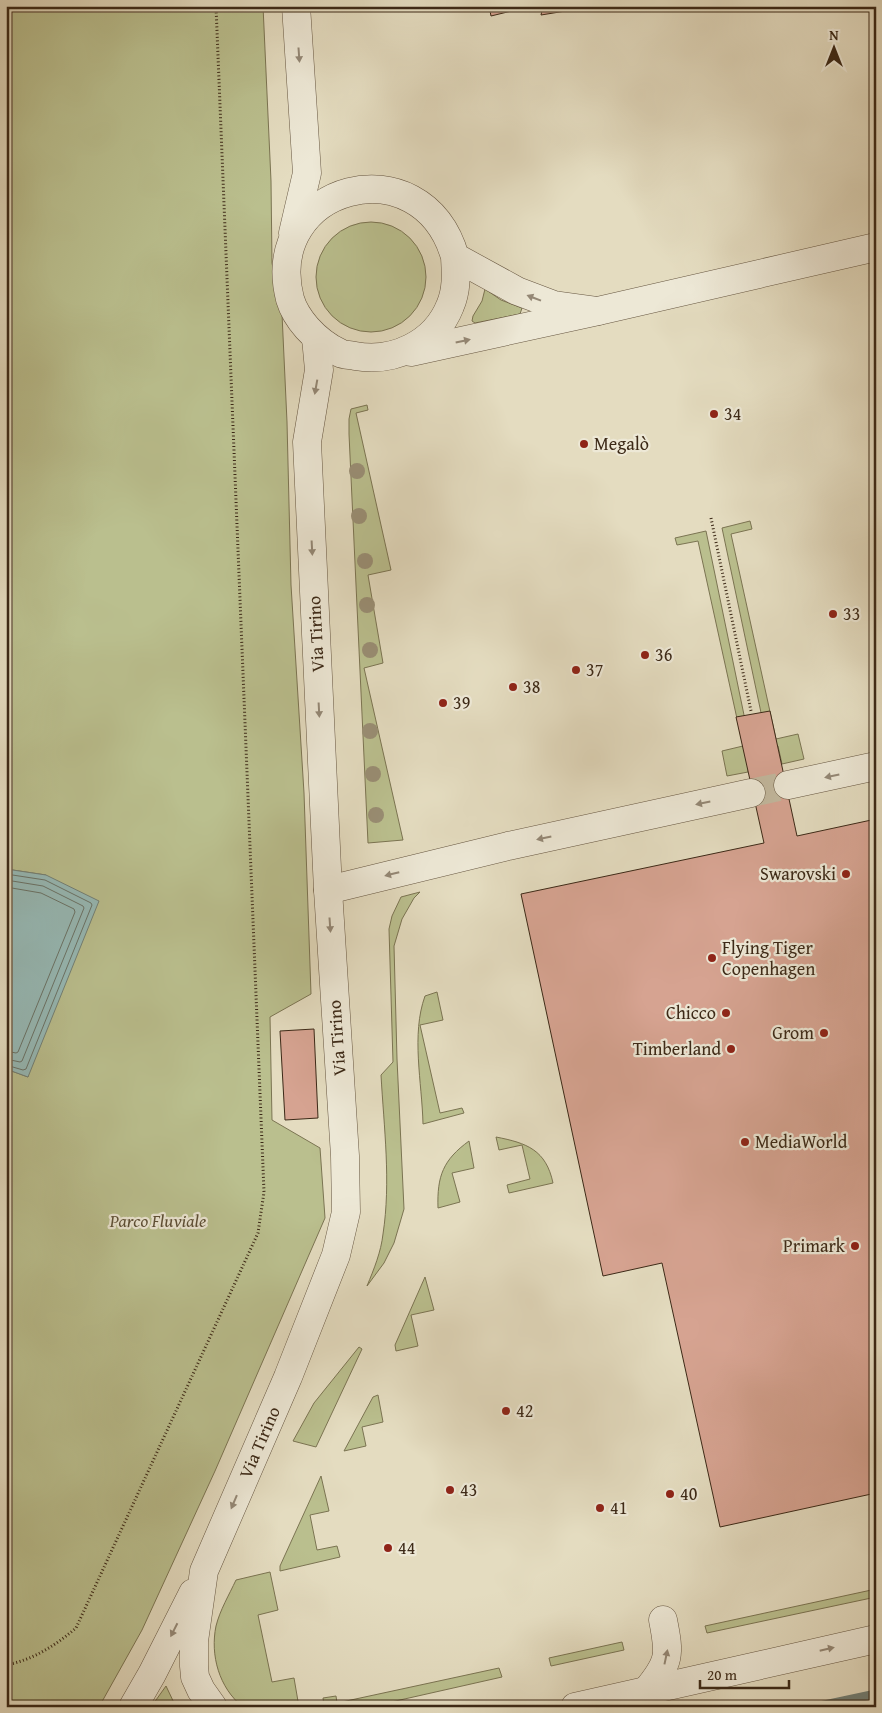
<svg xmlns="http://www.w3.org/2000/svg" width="882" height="1713" viewBox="0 0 882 1713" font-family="'Gentium Book Plus',serif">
<rect width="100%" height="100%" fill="#e4dcc0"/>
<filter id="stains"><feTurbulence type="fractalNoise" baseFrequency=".004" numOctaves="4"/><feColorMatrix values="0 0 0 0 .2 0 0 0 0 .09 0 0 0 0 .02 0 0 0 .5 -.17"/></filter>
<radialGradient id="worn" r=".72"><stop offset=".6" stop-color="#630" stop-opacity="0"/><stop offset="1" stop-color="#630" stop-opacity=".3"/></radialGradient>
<g fill="#babf8e" stroke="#7b7452">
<polygon points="6,6 263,6 271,181 272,263 282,314 287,422 291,585 304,793 311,994 270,1017 272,1120 320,1148 325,1218 215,1471 142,1630 99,1707 6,1707 6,1069 28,1077 46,875 6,869"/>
<circle cx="371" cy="277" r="55"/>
<polygon points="485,289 501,300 522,308 520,314 475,323 472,321 473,316 482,301"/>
<polygon points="367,405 368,410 356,413 391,570 368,575 383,663 364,668 403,840 368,843 349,434 349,419 351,409"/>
<polygon points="750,521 752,529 731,534 776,739 798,734 804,759 782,764 778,746 767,741 722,528"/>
<polygon points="706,531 750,744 748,772 727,776 722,751 743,746 698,541 677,545 675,538"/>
<path d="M420,892L414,898L402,919L394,946L397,1059L404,1209L394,1243L384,1263L367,1286C374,1269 381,1252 383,1234C391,1182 384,1128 381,1075L393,1062L389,929L392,916L401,897Z"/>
<path d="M437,992L443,1020L420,1025L440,1113L462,1108L464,1113L423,1124C422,1082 411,1035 425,996Z"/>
<path d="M496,1137C527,1143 546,1150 553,1183L509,1193L507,1185L530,1179L522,1145L499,1150Z"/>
<path d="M469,1141L474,1168L452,1173L460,1202L438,1208C437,1176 443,1160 469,1141Z"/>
<polygon points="425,1277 434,1310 411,1315 418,1346 396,1351 395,1345"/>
<polygon points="359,1347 362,1349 316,1447 293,1441 314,1403"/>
<polygon points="378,1395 383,1422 362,1427 366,1446 344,1451 373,1397"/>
<polygon points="321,1476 329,1511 310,1515 317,1550 337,1546 340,1557 280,1571 280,1566"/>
<path d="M270,1572L278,1610L258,1615L272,1682L294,1678L299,1707H243C219,1688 210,1655 216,1626C220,1610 229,1595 236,1580Z"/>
<polygon points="876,1589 876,1597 707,1633 705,1626"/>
<polygon points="622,1642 624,1650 551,1666 549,1658"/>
<polygon points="499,1668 502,1677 369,1707 320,1707 324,1706 323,1698 336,1696 337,1703"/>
<polygon points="166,1686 176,1707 151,1707"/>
</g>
<polygon fill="#96bab7" stroke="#728077" points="6,869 46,875 99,901 28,1077 6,1069"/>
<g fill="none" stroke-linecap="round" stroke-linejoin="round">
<g stroke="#697267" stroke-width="1">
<polyline points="6,874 45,880 91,903 92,905 26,1069 23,1070 6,1065"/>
<polyline points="6,880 43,886 83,906 84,908 22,1061 20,1062 6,1059"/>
<polyline points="6,887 41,893 74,909 75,912 18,1052 16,1053 6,1051"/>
</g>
<polyline stroke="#728077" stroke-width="9" points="815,1707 876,1694"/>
</g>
<g fill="#d6a391" stroke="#3c2917">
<polygon points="489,6 532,6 491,16"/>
<polygon points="543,6 584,6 584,8 541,15"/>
<polygon points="770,711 797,836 876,819 876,1493 720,1527 662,1263 603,1276 521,894 764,843 736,717"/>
<polygon points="314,1029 318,1118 285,1120 280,1031"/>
</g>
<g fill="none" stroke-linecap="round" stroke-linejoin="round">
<polyline stroke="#c2b89e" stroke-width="28" stroke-dasharray="28 14" stroke-linecap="butt" points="751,793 788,785"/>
<defs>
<g id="minor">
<polyline points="293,233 307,173 296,6"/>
<path d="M455,257C456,274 457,290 450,306C435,344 393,363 355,356C350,355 344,355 340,353C327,347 316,338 307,328C300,320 293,309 290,299C261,185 422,142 455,257L517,291L554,305L598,311"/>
<polyline points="411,352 598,311 876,247"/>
<polyline points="788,785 876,766"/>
<polyline points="328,890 508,846 751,793"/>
<path d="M647,1690C670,1662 670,1655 663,1620"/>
<polyline points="133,1707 152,1674 193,1593"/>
<path id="s1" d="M213,1707L201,1690L195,1677L194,1666V1641L204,1571L288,1377L336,1255L346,1212L345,1156L328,890L307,442L319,370L316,338"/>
<polyline points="575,1707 876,1639"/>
</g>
</defs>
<use href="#minor" stroke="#665641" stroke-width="29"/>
<g stroke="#3c2917" stroke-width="3" stroke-dasharray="1 2.5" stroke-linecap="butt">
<polyline points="711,518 751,711"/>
<path d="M6,1665C33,1660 56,1645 76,1628L258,1233L264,1192L216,6"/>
</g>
<use href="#minor" stroke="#ede8d6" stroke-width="28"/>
</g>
<g fill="#998e74">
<circle cx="357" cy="471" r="8"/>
<circle cx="359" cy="516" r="8"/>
<circle cx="365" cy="561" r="8"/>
<circle cx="367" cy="605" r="8"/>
<circle cx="370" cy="650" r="8"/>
<circle cx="370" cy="731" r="8"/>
<circle cx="373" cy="774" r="8"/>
<circle cx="376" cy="815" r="8"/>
</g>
<defs><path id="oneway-solid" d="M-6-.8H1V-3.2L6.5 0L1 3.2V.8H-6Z" transform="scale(1.25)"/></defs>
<g fill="#948876">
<use href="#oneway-solid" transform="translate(299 55) rotate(86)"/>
<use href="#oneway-solid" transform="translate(534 298) rotate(-159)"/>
<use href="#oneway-solid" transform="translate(463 341) rotate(-12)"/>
<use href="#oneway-solid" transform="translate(316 387) rotate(100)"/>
<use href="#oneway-solid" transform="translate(312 548) rotate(87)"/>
<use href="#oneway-solid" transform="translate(319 710) rotate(87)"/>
<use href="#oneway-solid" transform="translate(832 776) rotate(168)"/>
<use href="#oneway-solid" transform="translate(703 803) rotate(168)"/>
<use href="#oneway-solid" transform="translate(544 838) rotate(168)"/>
<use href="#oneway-solid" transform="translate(392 874) rotate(166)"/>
<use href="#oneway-solid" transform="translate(330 925) rotate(86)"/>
<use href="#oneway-solid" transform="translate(234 1502) rotate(113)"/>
<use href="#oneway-solid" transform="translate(174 1630) rotate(117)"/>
<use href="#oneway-solid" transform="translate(827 1649) rotate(-13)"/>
<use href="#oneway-solid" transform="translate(666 1657) rotate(-78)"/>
</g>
<g fill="#8f2418" stroke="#ede8d6" stroke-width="2">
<circle cx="714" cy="414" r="5"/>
<circle cx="584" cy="444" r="5"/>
<circle cx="833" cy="614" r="5"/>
<circle cx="645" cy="655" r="5"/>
<circle cx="576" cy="670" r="5"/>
<circle cx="513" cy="687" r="5"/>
<circle cx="443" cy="703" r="5"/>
<circle cx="846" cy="874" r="5"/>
<circle cx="712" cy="958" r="5"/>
<circle cx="726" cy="1013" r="5"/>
<circle cx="824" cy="1033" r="5"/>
<circle cx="731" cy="1049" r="5"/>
<circle cx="745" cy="1142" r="5"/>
<circle cx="855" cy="1246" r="5"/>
<circle cx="506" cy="1411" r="5"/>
<circle cx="450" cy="1490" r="5"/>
<circle cx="670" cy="1494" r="5"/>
<circle cx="600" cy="1508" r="5"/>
<circle cx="388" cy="1548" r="5"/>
</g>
<g text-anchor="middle" stroke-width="4.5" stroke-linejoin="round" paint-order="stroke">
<g font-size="18" fill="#3c2917" stroke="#ede8d6" text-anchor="start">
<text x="724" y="420">34</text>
<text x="594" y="450">Megalò</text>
<text x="843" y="620">33</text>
<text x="655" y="661">36</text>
<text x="586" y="676">37</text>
<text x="523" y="693">38</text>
<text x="453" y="709">39</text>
<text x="836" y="880" text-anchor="end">Swarovski</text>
<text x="722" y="954">Flying Tiger<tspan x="722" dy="21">Copenhagen</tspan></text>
<text x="716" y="1019" text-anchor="end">Chicco</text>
<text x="814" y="1039" text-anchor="end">Grom</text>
<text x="721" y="1055" text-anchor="end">Timberland</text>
<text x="755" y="1148">MediaWorld</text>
<text x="845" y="1252" text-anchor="end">Primark</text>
<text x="516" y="1417">42</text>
<text x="460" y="1496">43</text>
<text x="680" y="1500">40</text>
<text x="610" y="1514">41</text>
<text x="398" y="1554">44</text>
</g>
<g font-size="18" fill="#3c2917" stroke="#ede8d6">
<text transform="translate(316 634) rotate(-93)" y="6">Via Tirino</text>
<text transform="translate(337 1038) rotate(-94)" y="6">Via Tirino</text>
<text dy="6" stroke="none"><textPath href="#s1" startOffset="282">Via Tirino</textPath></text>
</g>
<g font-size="18" font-style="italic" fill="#5c4e35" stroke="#ede8d6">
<text x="158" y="1227">Parco Fluviale</text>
</g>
</g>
<rect width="882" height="1713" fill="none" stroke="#e4dcc0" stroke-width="25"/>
<rect x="8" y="8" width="867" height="1698" fill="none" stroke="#3c2917" stroke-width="2.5"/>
<rect x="12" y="12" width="857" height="1688" fill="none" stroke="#3c2917"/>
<g transform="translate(834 48)" stroke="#ede8d6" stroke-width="4" paint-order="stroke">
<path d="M0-4L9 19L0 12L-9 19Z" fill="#3c2917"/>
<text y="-8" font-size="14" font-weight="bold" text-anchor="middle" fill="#3c2917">N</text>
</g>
<path d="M700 1680v8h89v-8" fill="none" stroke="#3c2917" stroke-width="2.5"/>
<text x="707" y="1680" font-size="15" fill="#3c2917" stroke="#ede8d6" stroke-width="4" paint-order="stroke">20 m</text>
<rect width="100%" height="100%" filter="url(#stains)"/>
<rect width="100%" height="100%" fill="url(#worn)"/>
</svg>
